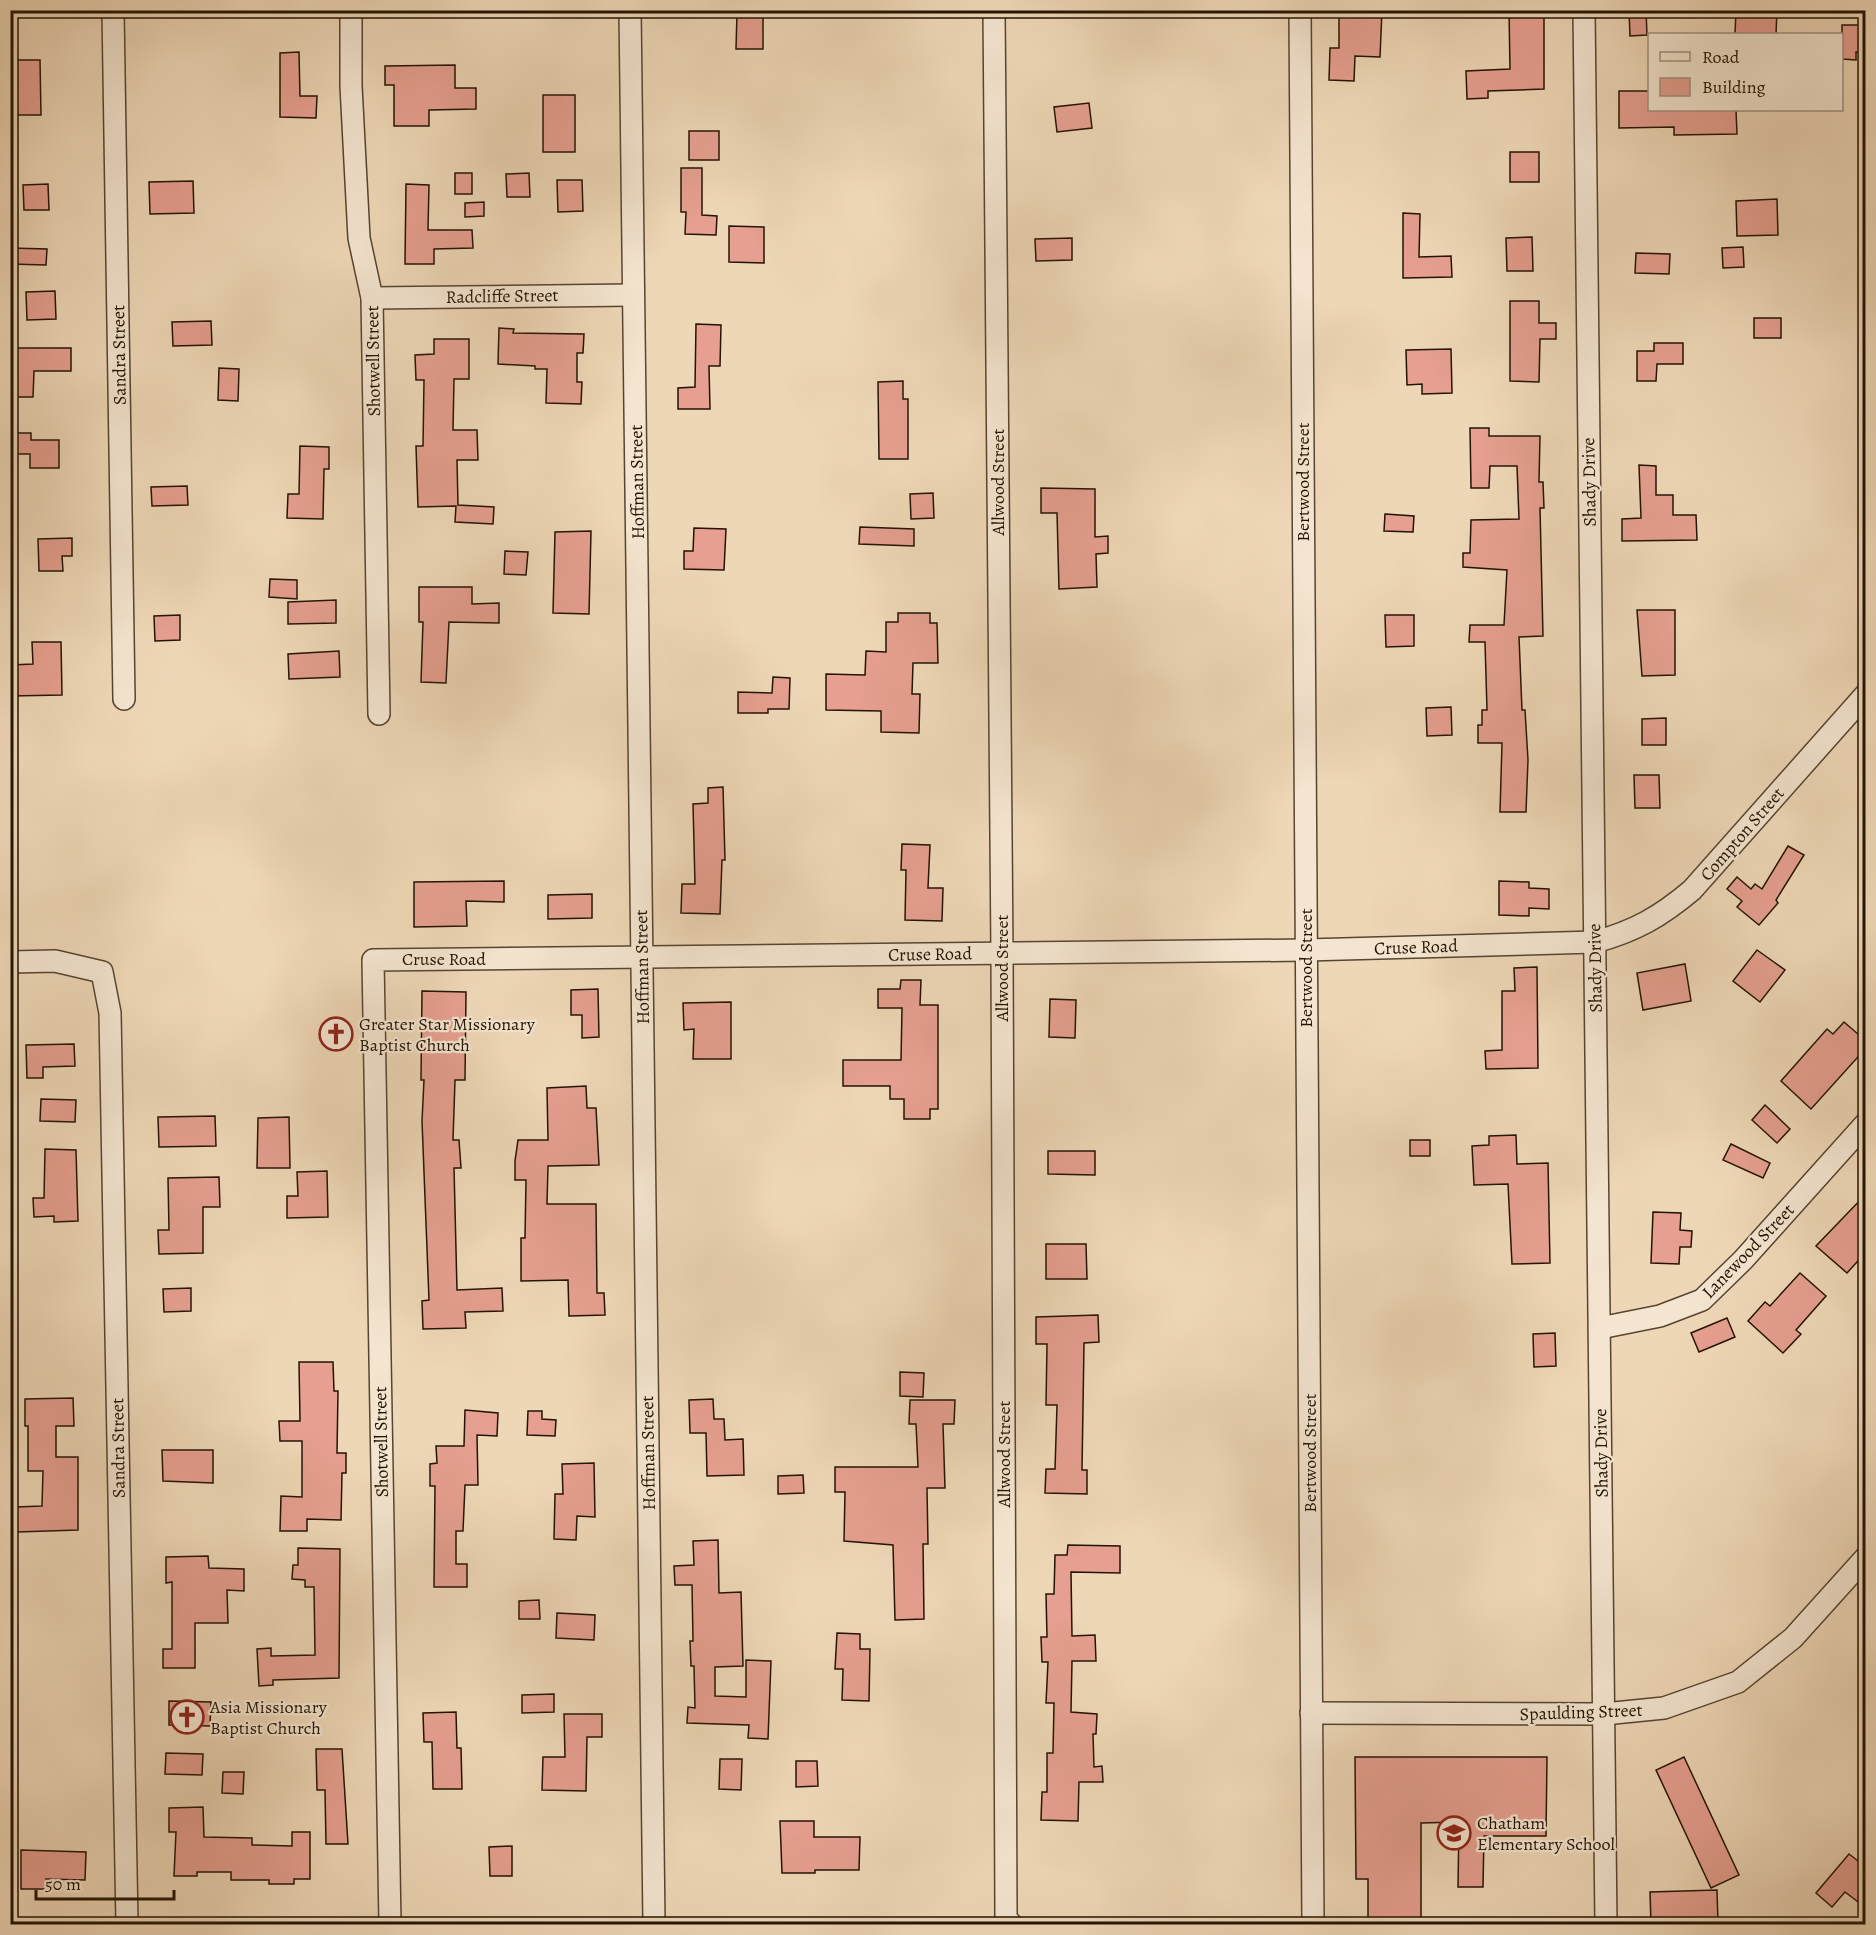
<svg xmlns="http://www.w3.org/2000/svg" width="1876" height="1935" viewBox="0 0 1876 1935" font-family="Alegreya,serif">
<rect width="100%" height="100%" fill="#eed7b7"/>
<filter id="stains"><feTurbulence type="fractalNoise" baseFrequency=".00333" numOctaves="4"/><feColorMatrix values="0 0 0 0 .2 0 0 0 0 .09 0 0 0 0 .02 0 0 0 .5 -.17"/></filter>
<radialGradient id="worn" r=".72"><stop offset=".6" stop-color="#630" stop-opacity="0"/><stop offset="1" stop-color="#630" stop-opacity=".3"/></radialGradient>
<g fill="#e69f90" stroke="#231403" stroke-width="1.5">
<polygon points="1339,10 1382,10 1380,57 1355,56 1354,81 1329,80 1330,48 1339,48"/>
<polygon points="1509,10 1530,10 1530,15 1544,15 1544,89 1488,91 1488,98 1467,99 1466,71 1510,69"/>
<polygon points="1629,10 1646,10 1647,35 1630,36"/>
<polygon points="1736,10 1777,10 1776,34 1735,34"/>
<polygon points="737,12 763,13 763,49 736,49"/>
<polygon points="1842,25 1866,25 1866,52 1856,52 1856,60 1842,59"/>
<polygon points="299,52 300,96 317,96 316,118 280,117 280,53"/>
<polygon points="10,60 40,60 41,115 10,115"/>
<polygon points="455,65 455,88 476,88 476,109 429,110 429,126 394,126 394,85 385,85 385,66"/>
<polygon points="1619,91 1649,91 1650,110 1736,110 1737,134 1674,135 1674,127 1619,128"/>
<rect x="543" y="95" width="32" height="57"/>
<polygon points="1089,103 1092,128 1057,132 1054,107"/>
<rect x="689" y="131" width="30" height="29"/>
<rect x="1510" y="152" width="29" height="30"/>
<polygon points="681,168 702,168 702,215 717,216 716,235 685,234 686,212 681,212"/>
<rect x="455" y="173" width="17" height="21"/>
<polygon points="529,173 530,197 507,197 506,174"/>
<polygon points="557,180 582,180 583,211 558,212"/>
<polygon points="193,181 194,213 150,214 149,182"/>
<polygon points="48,184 49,210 24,210 23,185"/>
<polygon points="406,184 429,185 428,230 472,230 473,248 434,249 434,264 405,264"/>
<polygon points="1777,199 1778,235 1737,236 1736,201"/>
<polygon points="484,202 484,216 465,217 465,203"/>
<polygon points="1403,213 1420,214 1419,257 1451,256 1452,277 1403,278"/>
<polygon points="729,226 764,227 764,263 729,262"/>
<polygon points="1532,237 1533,271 1507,271 1506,238"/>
<polygon points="1072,238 1072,260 1036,261 1035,239"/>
<polygon points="1743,247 1744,267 1723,268 1722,248"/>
<polygon points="10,248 47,249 46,265 10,264"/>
<polygon points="1636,253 1670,254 1669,274 1635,273"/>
<polygon points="55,291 56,319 27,320 26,292"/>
<polygon points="1510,301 1539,301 1539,323 1556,323 1556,339 1540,339 1539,382 1510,381"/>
<rect x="1754" y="318" width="27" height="20"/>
<polygon points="211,321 212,345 173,346 172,322"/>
<polygon points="696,324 721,325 720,366 709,366 710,409 678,409 678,388 695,387"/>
<polygon points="499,328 514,329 513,333 584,334 583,353 577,353 577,382 582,382 581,404 546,403 547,369 535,369 535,366 498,364"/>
<polygon points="434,339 469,339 469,379 454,379 453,430 477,430 478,460 457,460 458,505 494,507 493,524 455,522 456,506 418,507 416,446 423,446 424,380 416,380 415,355 434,354"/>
<polygon points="1654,343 1683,343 1683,364 1657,364 1656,381 1637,381 1637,351 1654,351"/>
<polygon points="10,348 71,348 71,371 34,371 33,397 11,397"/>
<polygon points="1451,349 1452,393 1422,394 1422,384 1407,385 1406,350"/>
<polygon points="219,368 239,369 238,401 218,400"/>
<polygon points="903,381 903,399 908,399 908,459 879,459 878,382"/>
<polygon points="1470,428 1489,428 1489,436 1540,436 1539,482 1543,482 1544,508 1540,508 1543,636 1519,637 1522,710 1525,710 1528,760 1526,812 1500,812 1502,743 1478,743 1478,725 1482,725 1482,710 1487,710 1485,642 1469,642 1470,625 1504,625 1507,570 1463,567 1463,553 1470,553 1471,520 1519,519 1517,466 1490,466 1489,488 1471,488"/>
<polygon points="10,433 31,433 31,440 59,440 59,468 30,468 30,454 10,454"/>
<polygon points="300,446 329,447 329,469 324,469 323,519 287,518 288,494 299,494"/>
<polygon points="1639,465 1656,466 1656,495 1673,495 1673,515 1696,515 1697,540 1622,541 1622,519 1641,518"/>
<polygon points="187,486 188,505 152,506 151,487"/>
<polygon points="1041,488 1095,489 1095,537 1108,536 1108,553 1096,554 1097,587 1059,589 1057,513 1041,513"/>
<polygon points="933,493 934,518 911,519 910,494"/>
<polygon points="1385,514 1414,516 1413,532 1384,531"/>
<polygon points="860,527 914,529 914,546 859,544"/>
<polygon points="694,528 726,529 724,570 684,569 684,551 693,551"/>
<polygon points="591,531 589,614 553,613 555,532"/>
<polygon points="72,538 72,556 62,556 63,571 39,571 38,539"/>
<polygon points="505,551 528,552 526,575 504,574"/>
<polygon points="270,579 297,580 297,599 269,597"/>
<polygon points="419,587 472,587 472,604 499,603 499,623 449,622 446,683 421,682 423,622 419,622"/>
<polygon points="336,600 336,623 288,624 288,602"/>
<polygon points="1637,610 1675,610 1675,675 1642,676"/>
<polygon points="898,613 930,613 930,623 937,623 938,663 913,663 912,694 920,694 919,733 881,732 881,711 826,710 826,674 865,675 866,651 886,652 886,622 898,622"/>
<polygon points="180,615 180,640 155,641 154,616"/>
<polygon points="1385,615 1414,615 1414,646 1386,647"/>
<polygon points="32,642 61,642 62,695 10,696 10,665 33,664"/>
<polygon points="339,651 340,677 289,679 288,654"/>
<polygon points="773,677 790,678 789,709 768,709 768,713 738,713 738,692 772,693"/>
<polygon points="1451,707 1452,735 1427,736 1426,708"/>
<polygon points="1666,718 1666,745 1642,745 1642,719"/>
<polygon points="1634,775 1659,775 1660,808 1635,808"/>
<polygon points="723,787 725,860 722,860 720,914 681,913 682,884 695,884 693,804 708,803 708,788"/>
<polygon points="902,844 930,845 928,888 943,888 942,921 905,920 906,870 901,870"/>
<polygon points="1788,846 1804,855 1776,900 1778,903 1759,925 1737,907 1742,901 1727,889 1737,877 1751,889 1755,884 1762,889"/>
<polygon points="504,881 504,902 466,901 467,926 414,927 414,882"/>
<polygon points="1499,881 1529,882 1529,888 1549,889 1549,909 1529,908 1529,916 1499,915"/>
<polygon points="592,894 592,918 548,919 548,895"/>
<polygon points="1757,950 1785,970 1760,1002 1733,981"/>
<polygon points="1685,964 1691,1001 1643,1010 1637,973"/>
<polygon points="1537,967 1538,1068 1486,1069 1485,1051 1502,1050 1502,991 1515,991 1514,968"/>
<polygon points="901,980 921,980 920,1005 938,1005 938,1109 930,1109 930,1119 904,1119 904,1099 890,1099 890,1086 843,1086 843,1060 901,1060 902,1008 878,1008 878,989 900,989"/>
<polygon points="598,989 599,1037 582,1038 582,1015 571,1015 571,990"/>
<polygon points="422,991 466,992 465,1080 455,1080 453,1140 459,1140 461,1168 454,1168 457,1290 502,1288 503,1311 465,1312 466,1328 423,1329 422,1301 429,1300 422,1121 424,1080 421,1080"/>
<polygon points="1050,999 1076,1000 1075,1038 1049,1037"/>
<polygon points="731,1002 731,1059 693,1059 694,1029 684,1030 683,1003"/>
<polygon points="1844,1022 1866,1041 1866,1048 1811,1109 1781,1081 1827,1029 1833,1034"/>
<polygon points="74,1044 75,1066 43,1067 43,1078 27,1078 26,1045"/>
<polygon points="586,1086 587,1108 596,1108 599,1165 548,1166 547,1204 596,1204 597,1293 604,1293 605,1315 569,1316 568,1280 521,1281 521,1238 525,1238 526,1180 515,1180 515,1161 518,1140 548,1140 547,1088"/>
<polygon points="41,1099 76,1100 75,1122 40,1121"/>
<polygon points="1765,1105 1790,1129 1777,1143 1752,1120"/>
<polygon points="215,1116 216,1146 159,1147 158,1117"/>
<polygon points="289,1117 290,1168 257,1168 258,1118"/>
<polygon points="1516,1135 1517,1164 1548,1163 1550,1263 1512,1264 1508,1184 1474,1185 1472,1146 1489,1145 1489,1136"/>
<rect x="1410" y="1140" width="20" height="16"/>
<polygon points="1731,1144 1770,1163 1763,1178 1723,1160"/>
<polygon points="45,1149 76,1150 78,1221 54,1222 54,1216 34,1217 33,1198 44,1198"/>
<polygon points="1048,1151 1095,1151 1095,1175 1048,1174"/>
<polygon points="327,1171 328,1217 287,1218 287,1196 298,1196 297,1172"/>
<polygon points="219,1177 220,1207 203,1207 203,1253 159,1254 158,1230 169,1230 168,1178"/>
<polygon points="1866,1194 1866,1252 1847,1273 1816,1246"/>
<polygon points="1653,1212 1681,1213 1680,1230 1692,1231 1691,1247 1680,1247 1679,1264 1651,1263"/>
<polygon points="1046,1244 1086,1244 1087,1279 1046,1279"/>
<polygon points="1800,1273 1826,1296 1796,1330 1801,1334 1783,1353 1748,1321 1765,1302 1770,1306"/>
<polygon points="191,1288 191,1311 164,1312 163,1289"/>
<polygon points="1098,1315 1099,1342 1084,1343 1082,1470 1087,1470 1087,1494 1045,1493 1046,1469 1055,1469 1057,1405 1046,1405 1047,1344 1036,1344 1036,1317"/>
<polygon points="1727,1318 1735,1337 1699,1352 1691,1333"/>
<polygon points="1555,1333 1556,1366 1534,1367 1533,1334"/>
<polygon points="299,1362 333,1362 334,1391 338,1391 337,1453 346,1453 346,1473 342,1473 341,1520 307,1519 307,1531 280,1531 281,1496 302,1497 302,1441 280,1441 279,1421 300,1421"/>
<polygon points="900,1372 924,1373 923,1397 900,1396"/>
<polygon points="73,1398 74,1426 56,1426 56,1457 78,1457 78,1530 17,1532 16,1507 42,1506 43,1471 28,1471 28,1426 25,1426 25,1399"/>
<polygon points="713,1399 714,1419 724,1419 725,1440 743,1439 744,1475 707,1476 706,1433 690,1433 689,1400"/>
<polygon points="910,1400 955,1400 954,1424 943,1424 945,1488 927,1488 928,1544 923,1544 924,1619 895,1620 893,1545 844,1541 845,1492 835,1492 835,1467 918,1467 916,1424 909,1424"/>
<polygon points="465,1410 498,1413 497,1436 477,1435 478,1485 465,1485 463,1531 456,1531 456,1564 467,1564 467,1587 434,1587 435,1486 430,1486 430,1464 437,1463 436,1446 464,1446"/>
<polygon points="528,1411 542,1411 542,1419 556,1420 555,1436 527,1435"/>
<polygon points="162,1450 213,1450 213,1483 163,1481"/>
<polygon points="594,1463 595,1517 577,1516 576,1540 554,1539 555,1494 563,1494 562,1464"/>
<polygon points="803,1475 804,1493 778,1494 778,1476"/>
<polygon points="718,1540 719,1593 741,1592 743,1666 715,1667 715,1696 746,1697 746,1660 771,1661 768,1739 748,1738 749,1725 687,1723 688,1707 695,1708 694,1666 691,1666 690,1641 693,1641 692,1585 675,1585 674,1566 694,1565 693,1541"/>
<polygon points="1068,1545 1120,1546 1120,1573 1071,1572 1072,1636 1095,1635 1096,1661 1072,1661 1071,1712 1097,1714 1096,1734 1093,1734 1094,1767 1102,1766 1103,1782 1079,1782 1078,1821 1041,1820 1042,1792 1047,1792 1047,1753 1053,1753 1054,1703 1046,1703 1048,1662 1042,1662 1041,1637 1047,1637 1046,1594 1054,1594 1055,1555 1067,1555"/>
<polygon points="298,1548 340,1549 339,1678 273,1680 273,1685 259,1686 257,1649 271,1648 271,1656 315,1655 314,1587 305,1587 305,1580 292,1579 293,1565 298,1565"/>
<polygon points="208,1556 209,1568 244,1569 244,1591 227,1590 228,1623 195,1623 195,1668 163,1668 163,1649 172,1649 172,1582 166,1583 166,1557"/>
<polygon points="539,1600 540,1619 519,1619 519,1601"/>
<polygon points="557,1613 595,1615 594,1640 556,1638"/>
<polygon points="837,1633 860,1634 860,1649 870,1649 869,1701 842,1700 843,1669 835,1669"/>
<polygon points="554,1694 554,1712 522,1713 522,1695"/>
<polygon points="169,1701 211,1702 210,1726 169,1725"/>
<polygon points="456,1712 457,1748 461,1748 462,1789 433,1789 432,1742 424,1742 423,1713"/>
<polygon points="564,1714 602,1714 602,1737 587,1737 586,1791 542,1790 543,1757 565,1757"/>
<polygon points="316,1749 342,1749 348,1844 326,1844 325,1790 317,1790"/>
<polygon points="166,1753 203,1754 202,1775 165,1774"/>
<polygon points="1355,1757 1547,1757 1546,1836 1484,1836 1483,1887 1458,1887 1459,1822 1421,1823 1421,1924 1368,1924 1368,1879 1356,1879"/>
<polygon points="1684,1757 1739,1875 1711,1888 1656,1770"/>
<polygon points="720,1759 742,1759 741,1790 719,1789"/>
<polygon points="796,1761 817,1761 818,1786 796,1787"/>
<polygon points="223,1772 244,1772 243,1794 222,1793"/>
<polygon points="203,1807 204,1837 252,1838 252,1845 292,1846 292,1832 310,1832 310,1879 294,1879 294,1884 269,1884 269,1880 231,1880 231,1872 197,1872 197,1876 174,1876 176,1832 169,1832 169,1808"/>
<polygon points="780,1821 814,1821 814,1837 860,1837 859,1870 815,1870 815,1873 782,1873"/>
<polygon points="512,1846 512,1876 490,1876 489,1847"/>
<polygon points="21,1850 86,1852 85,1880 46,1879 46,1889 21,1889"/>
<polygon points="1849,1854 1866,1867 1866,1908 1845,1892 1832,1907 1816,1893"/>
<polygon points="1717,1890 1718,1923 1651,1924 1650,1892"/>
</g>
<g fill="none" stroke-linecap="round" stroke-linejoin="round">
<defs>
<g id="minor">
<polyline points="113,10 124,699"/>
<polyline points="351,10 351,86 359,238 372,298 379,714"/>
<polyline points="630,10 654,1924"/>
<polyline points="994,10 1002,953 1006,1918 1011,1924"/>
<polyline points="1300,10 1313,1924"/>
<polyline points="1584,10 1606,1924"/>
<polyline points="372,298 632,295"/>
<polyline points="10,962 55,961 102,972 110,1013 127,1924"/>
<polyline points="1600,1328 1660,1316 1702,1300 1743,1260 1866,1123"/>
<polyline points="1311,1713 1604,1714 1664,1708 1738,1682 1793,1638 1866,1557"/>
<path d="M390,1924L373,960L1306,950L1595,942C1635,931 1660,917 1692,890L1866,694"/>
</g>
</defs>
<use href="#minor" stroke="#564530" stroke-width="24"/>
<use href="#minor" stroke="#f4e5d0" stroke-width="21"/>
</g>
<defs>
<symbol id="church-ring" viewBox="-11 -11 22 22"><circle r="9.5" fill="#f4e5d0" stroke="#8f2418" stroke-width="1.5"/><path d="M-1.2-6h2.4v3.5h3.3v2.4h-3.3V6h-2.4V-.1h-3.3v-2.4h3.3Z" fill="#8f2418"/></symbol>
<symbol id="school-ring" viewBox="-11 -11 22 22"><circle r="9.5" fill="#f4e5d0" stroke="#8f2418" stroke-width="1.5"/><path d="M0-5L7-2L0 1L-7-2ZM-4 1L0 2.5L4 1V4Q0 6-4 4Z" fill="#8f2418"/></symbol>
</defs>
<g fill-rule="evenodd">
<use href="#church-ring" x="317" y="1015" width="38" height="38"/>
<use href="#church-ring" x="168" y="1698" width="38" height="38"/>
<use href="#school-ring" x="1435" y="1814" width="38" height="38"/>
</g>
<g text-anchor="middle" stroke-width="4.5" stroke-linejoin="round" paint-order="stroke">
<g font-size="18" fill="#231403" stroke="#f4e5d0">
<text transform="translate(502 296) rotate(-1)" y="6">Radcliffe Street</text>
<text transform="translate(119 355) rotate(-91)" y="6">Sandra Street</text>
<text transform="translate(373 361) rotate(-91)" y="6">Shotwell Street</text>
<text transform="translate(637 482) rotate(-91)" y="6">Hoffman Street</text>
<text transform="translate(998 482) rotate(-90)" y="6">Allwood Street</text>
<text transform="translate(1303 482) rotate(-90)" y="6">Bertwood Street</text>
<text transform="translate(1589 482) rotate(-91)" y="6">Shady Drive</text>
<text transform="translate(1742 834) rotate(-49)" y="6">Compton Street</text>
<text transform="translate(1416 947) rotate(-2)" y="6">Cruse Road</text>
<text transform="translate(930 954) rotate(-1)" y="6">Cruse Road</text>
<text x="444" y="965">Cruse Road</text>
<text transform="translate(642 967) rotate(-91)" y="6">Hoffman Street</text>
<text transform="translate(1002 968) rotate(-90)" y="6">Allwood Street</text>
<text transform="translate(1306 968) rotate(-90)" y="6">Bertwood Street</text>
<text transform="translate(1595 968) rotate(-91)" y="6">Shady Drive</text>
<text transform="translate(1748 1251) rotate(-46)" y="6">Lanewood Street</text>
<text transform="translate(381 1442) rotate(-91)" y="6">Shotwell Street</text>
<text transform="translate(118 1448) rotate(-91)" y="6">Sandra Street</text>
<text transform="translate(648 1453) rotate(-91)" y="6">Hoffman Street</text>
<text transform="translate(1310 1453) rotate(-90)" y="6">Bertwood Street</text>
<text transform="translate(1601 1453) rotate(-91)" y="6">Shady Drive</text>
<text transform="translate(1004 1454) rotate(-90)" y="6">Allwood Street</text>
<text transform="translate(1581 1712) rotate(-2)" y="6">Spaulding Street</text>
</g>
<g font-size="18" fill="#231403" stroke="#f4e5d0" text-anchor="start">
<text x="359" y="1030">Greater Star Missionary<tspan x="359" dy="21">Baptist Church</tspan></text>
<text x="210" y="1713">Asia Missionary<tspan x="210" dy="21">Baptist Church</tspan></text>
<text x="1477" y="1829">Chatham<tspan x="1477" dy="21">Elementary School</tspan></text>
</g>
</g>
<rect width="1876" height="1935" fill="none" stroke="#eed7b7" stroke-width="36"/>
<rect x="12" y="12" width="1852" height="1911" fill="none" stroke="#231403" stroke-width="3"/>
<rect x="18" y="18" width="1840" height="1899" fill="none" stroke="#231403" stroke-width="1.5"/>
<rect x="1648" y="33" width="195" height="78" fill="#f4e5d0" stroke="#a0917e" stroke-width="1.5"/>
<rect x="1660" y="52" width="30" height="9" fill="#f4e5d0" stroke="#a0917e" stroke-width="1.5"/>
<text x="1702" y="63" font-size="18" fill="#231403">Road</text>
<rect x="1660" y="78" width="30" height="18" fill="#e69f90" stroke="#a0917e" stroke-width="1.5"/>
<text x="1702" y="93" font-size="18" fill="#231403">Building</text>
<path d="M36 1890v9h138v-9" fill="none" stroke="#231403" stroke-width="3"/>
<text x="45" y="1890" font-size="18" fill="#231403" stroke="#f4e5d0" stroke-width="4.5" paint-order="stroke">50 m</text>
<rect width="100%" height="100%" filter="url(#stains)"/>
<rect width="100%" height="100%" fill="url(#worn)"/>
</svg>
